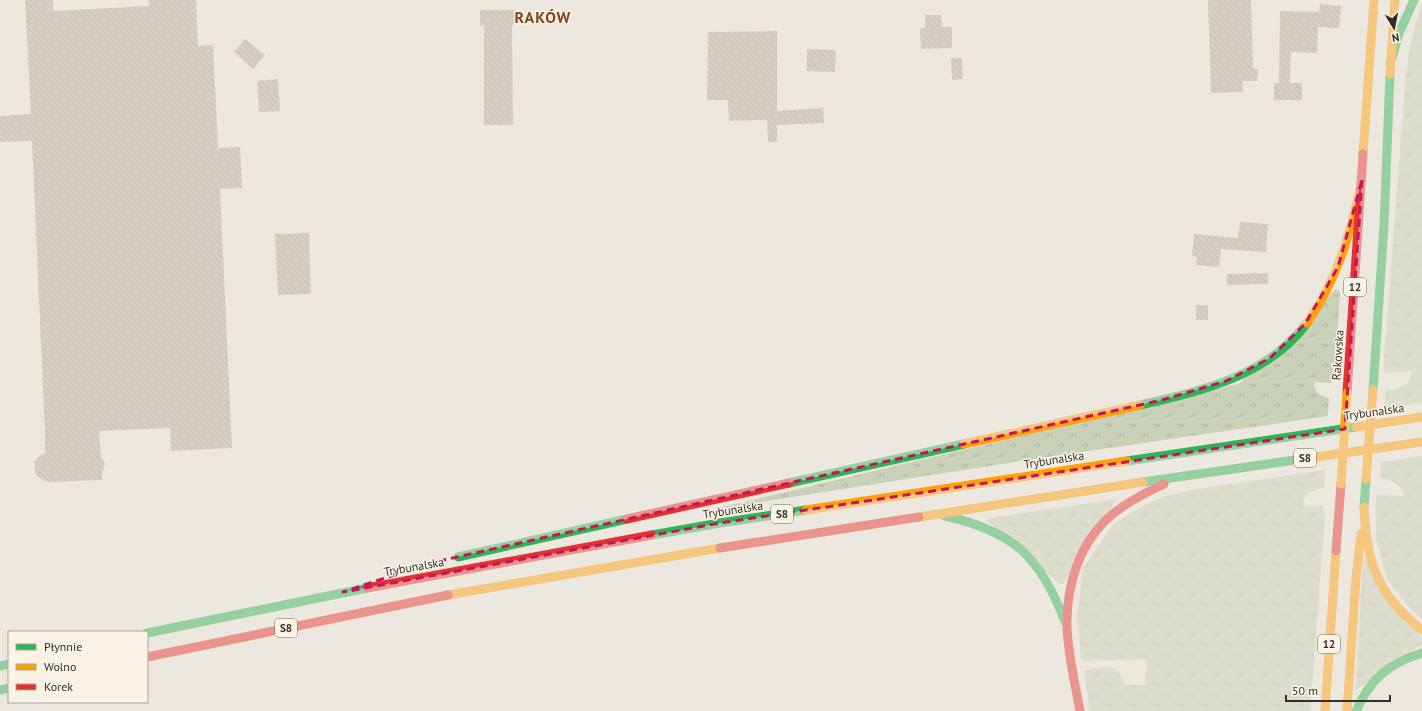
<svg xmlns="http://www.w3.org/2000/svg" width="1422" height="711" viewBox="0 0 1422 711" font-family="'PT Sans',sans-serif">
<defs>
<pattern id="grass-tufts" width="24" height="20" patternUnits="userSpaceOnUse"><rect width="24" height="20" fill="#cad1b9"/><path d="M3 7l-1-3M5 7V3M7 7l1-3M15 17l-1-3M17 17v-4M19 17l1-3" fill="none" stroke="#aeb49f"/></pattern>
<pattern id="building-back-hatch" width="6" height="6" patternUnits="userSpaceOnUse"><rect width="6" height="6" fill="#bfaea1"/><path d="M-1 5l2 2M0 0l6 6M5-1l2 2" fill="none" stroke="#9c8e83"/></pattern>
</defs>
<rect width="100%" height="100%" fill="#ece8df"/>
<g fill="url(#grass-tufts)">
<path d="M1422,4V403L1384,409L1386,390H1395L1409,383L1412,371L1383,373L1405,84C1408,56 1412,30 1422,4Z"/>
<path d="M1336,289L1340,291L1335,374L1331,383L1314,382C1314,392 1320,396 1329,398L1328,416L1027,460L710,510L1239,384Z"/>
<path d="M1422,456V619L1413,612L1388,581L1376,539V495L1404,496C1399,482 1393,481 1380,478L1381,462Z"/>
<path d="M1325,470L1324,488C1314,489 1302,494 1303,506H1323L1325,517L1310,711H1090L1084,672L1086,670C1097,668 1113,663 1120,674C1122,678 1123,681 1126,685H1146V659L1087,661L1083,660L1081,657L1077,618L1083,568L1113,524L1146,504L1163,497L1191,490Z"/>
<polygon points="1117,499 1063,584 1060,584 987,521 989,518"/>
<polygon points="1363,557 1422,639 1422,644 1355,691"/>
</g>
<g fill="url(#building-back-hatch)">
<polygon points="25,0 53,0 53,11 149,6 149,0 196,0 198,46 213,45 218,148 240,147 242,188 220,189 232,448 171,451 170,428 99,431 101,456 105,464 102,472 102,480 47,482 37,476 35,472 35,462 38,457 45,453 45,434 32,141 0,142 0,116 31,114"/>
<polygon points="1208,0 1251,0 1253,68 1258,69 1257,81 1242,81 1243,92 1211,93"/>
<polygon points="1320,4 1341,6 1339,28 1318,27 1317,53 1291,52 1290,83 1302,83 1302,100 1274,100 1274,83 1279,83 1280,11 1319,12"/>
<polygon points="480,10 516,10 516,25 512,25 513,125 484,125 484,25 480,26"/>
<polygon points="925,15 941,15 942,27 952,27 952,48 921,49 920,28 925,28"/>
<polygon points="777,31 777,111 823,108 824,123 777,125 777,142 768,142 767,120 729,121 728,100 707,100 708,32"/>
<polygon points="245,39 265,55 253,69 234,52"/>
<polygon points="807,49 836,50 835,72 807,71"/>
<polygon points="951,58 962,58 963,79 952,80"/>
<polygon points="278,79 280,111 259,112 257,81"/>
<polygon points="1240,222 1268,224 1266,252 1221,249 1219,267 1196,265 1197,257 1192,256 1194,234 1238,238"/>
<polygon points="309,233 311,294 278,295 275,234"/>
<polygon points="1268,273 1268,284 1227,285 1227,274"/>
<rect x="1196" y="305" width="12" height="15"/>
</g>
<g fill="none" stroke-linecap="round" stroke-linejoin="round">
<g stroke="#30b455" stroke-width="9">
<polyline points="1390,64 1400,31 1414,0"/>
<polyline points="1373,390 1384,225 1390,74"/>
<path d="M1140,405C1200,392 1269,375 1307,323"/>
<polyline points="1127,461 1356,427"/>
<polyline points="1143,482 1316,457"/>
<polyline points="789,483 964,444"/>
<polyline points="1364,507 1366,479"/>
<path d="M945,516C1013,531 1041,557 1065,622"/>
<polyline points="652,535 720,523 806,510"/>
<polyline points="458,557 627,519"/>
<polyline points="147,633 367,588"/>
<polyline points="0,666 9,664"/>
<polyline points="0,690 9,688"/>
<path d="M1356,711C1370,679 1389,663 1422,653"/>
</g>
<g stroke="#ff9f0a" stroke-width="9">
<polyline points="1390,74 1395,0"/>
<polyline points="1363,154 1374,0"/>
<path d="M1307,323C1339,277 1350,233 1362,180"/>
<polyline points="1356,427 1422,417"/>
<polyline points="964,444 1140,405"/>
<polyline points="1316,457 1422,442"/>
<path d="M1364,507C1366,563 1378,595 1422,630"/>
<polyline points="806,510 1127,461"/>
<polyline points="919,517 1143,482"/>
<polyline points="448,595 720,548"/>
<polyline points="1325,711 1336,551"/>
<polyline points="1347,711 1356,578 1361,534"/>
</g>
<g stroke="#e5322d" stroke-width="9">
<polyline points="1347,393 1363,154"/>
<polyline points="627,519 789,483"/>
<polyline points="720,548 919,517"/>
<polyline points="1336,551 1341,484"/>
<polyline points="367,588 652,535"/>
<polyline points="147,657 448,595"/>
<path d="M1080,711C1075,683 1068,655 1067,627C1066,585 1080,540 1114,513C1129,501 1147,492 1164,484"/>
</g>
<g stroke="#ff9f0a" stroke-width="9">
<polyline points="1366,479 1373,390"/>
<polyline points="1341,484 1347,393"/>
</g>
</g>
<path d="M0 0H1422V711H0ZM1362,180L1345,429L720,523L343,592L430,563L1162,400L1226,381L1270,358L1305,324L1338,267Z" fill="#ece8df" fill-opacity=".55" fill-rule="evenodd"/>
<path fill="none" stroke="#c2185b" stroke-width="3" stroke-dasharray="8 5" stroke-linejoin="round" d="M1362,180L1345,429L720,523L343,592L430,563L1162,400L1226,381L1270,358L1305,324L1338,267Z"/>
<g text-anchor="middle" stroke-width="3" stroke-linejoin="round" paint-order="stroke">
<g fill="#f9f3e6" stroke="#706860" stroke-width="1">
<rect x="1344" y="278" width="22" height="18" rx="3"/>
<rect x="1294" y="449" width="22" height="18" rx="3"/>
<rect x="771" y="505" width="22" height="18" rx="3"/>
<rect x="275" y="619" width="22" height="18" rx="3"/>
<rect x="1318" y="635" width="22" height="18" rx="3"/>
</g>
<g font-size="11" font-weight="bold" fill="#352d27">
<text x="1355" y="291">12</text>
<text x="1305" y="462">S8</text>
<text x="782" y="518">S8</text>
<text x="286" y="632">S8</text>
<text x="1329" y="648">12</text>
</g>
<g font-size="12" fill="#352d27" stroke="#f9f3e6">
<text transform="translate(1338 355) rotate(-86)" y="4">Rakowska</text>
<text transform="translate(1374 412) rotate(-8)" y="4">Trybunalska</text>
<text transform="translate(1054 460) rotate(-9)" y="4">Trybunalska</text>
<text transform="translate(733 510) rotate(-9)" y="4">Trybunalska</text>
<text transform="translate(414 567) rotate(-10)" y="4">Trybunalska</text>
</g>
<g font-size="16" font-weight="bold" letter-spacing="1" fill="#824621" stroke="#f9f3e6">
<text x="543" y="23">RAKÓW</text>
</g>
</g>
<rect x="8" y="631" width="140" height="72" fill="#f9f3e6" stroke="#aba49a"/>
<rect x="16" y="644" width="20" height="6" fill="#30b455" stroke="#aba49a"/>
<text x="44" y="651" font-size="12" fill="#352d27">Płynnie</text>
<rect x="16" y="664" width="20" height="6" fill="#ff9f0a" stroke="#aba49a"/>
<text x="44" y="671" font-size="12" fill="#352d27">Wolno</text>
<rect x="16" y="684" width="20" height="6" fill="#e5322d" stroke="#aba49a"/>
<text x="44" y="691" font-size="12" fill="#352d27">Korek</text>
<g transform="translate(1394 28) rotate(170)" stroke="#f9f3e6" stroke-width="3" paint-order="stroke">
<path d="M0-3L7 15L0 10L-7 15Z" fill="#352d27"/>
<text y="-6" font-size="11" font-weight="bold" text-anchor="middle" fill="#352d27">N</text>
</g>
<path d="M1286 695v6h104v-6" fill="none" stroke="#352d27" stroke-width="2"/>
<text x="1292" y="695" font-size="12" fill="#352d27" stroke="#f9f3e6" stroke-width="3" paint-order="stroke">50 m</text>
</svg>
